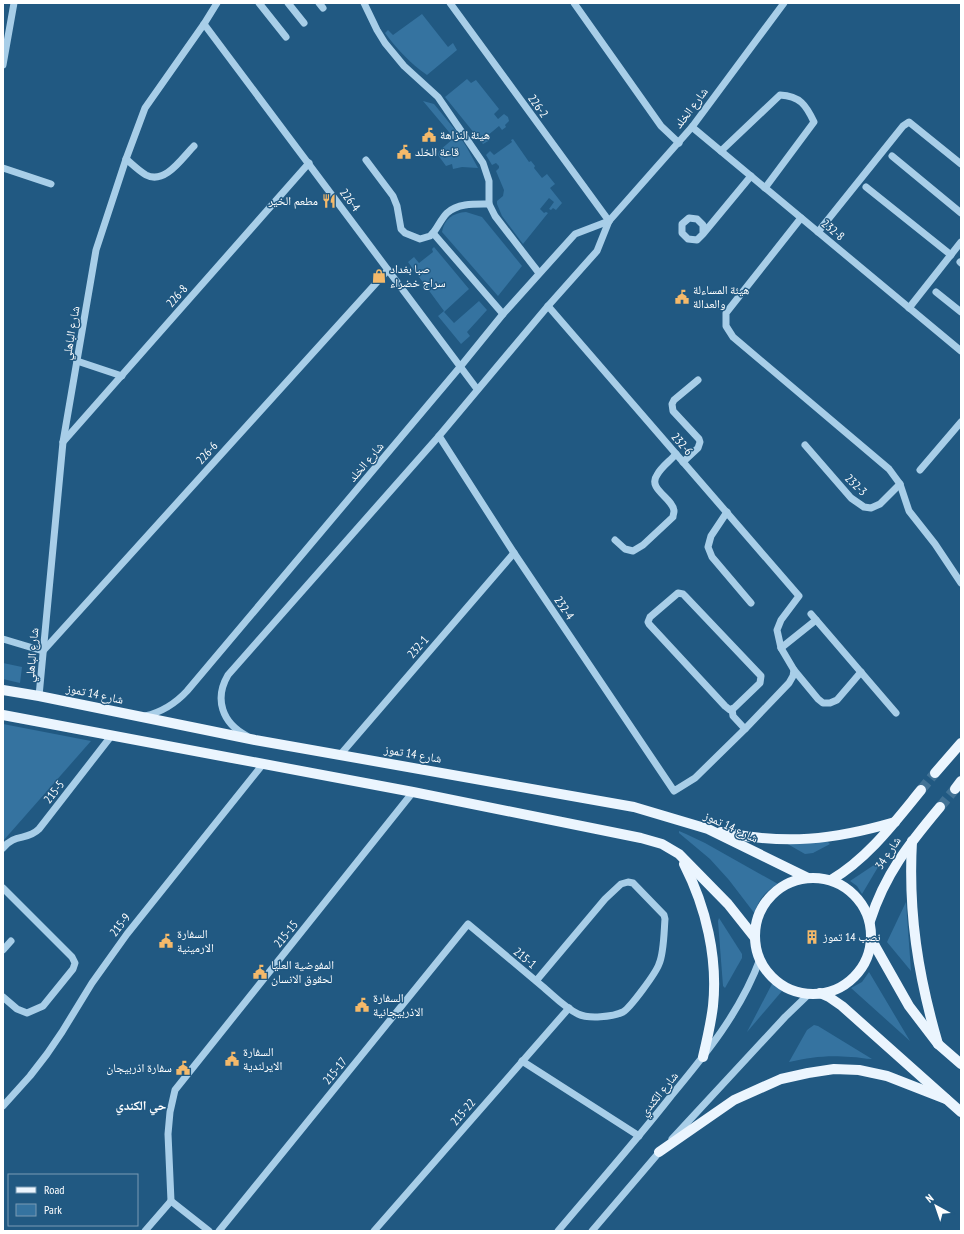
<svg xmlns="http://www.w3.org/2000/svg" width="964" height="1234" viewBox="0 0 964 1234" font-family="'PT Sans Narrow','Noto Naskh Arabic',sans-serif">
<rect width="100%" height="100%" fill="#215982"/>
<g fill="#3573a0">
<path d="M422,14L448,47L453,43L457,50L427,75C410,63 397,49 385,33L388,30L393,35Z"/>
<polygon points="467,79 471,83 476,80 499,109 494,114 498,119 504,114 508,117 509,121 505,125 506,127 502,130 499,126 487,136 490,140 483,144 445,97"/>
<polygon points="423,101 434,104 456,131 466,146 478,168 462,167 453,169 452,164 446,166 438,155 439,151 454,138"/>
<polygon points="513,139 529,162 531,161 535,166 534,168 542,178 547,174 555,184 550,188 562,203 556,210 553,208 551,210 549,209 554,202 549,198 540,209 544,213 546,212 548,213 523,244 502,216 497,204 497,201 503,196 504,190 496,171 499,168 499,166 496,163 492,165 486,155 490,151 494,155 512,142 511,140"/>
<path d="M466,212L482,217L522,266L498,296L442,232C444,219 453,213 466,212Z"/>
<polygon points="434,247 469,289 444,312 454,323 479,301 487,310 467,332 470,336 461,344 438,316 444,311 408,262 414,257 419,263 433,252 432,249"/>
<polygon points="3,663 22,667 20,683 3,679"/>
<polygon points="3,724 91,741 3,841"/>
<path d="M679,831L686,834L705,843L778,884C766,891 757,900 755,914L729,880L710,859L679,833Z"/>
<polygon points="784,842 828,842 830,844 813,853 805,854"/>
<polygon points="880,861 881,862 862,894 857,886 850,881"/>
<polygon points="906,902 911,971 887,942"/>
<polygon points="719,918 742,954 742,958 725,988 723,986 718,921"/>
<polygon points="869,972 910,1041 851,988 862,982"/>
<polygon points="773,982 782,991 747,1032"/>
<path d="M814,1025L818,1026L872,1059C865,1059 858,1057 851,1057C827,1055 812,1057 789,1062L807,1030Z"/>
</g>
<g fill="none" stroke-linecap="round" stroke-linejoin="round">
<g stroke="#427295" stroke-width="10" stroke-dasharray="10 5" stroke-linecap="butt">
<polyline points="921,790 935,773"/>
<polyline points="940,807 955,789"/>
</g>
<g stroke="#a8cee8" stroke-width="7">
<polyline points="259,3 286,37"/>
<polyline points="288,3 304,23"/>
<polyline points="319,3 323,8"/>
<polyline points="364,3 377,30 385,43 404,66 438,97 483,163 489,181 489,204 495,216 539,273"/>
<polyline points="450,3 609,221"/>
<polyline points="574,3 661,126 679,143"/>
<polyline points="204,24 477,389"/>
<polyline points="3,65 14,3"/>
<polyline points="692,127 961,351"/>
<path d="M721,151L780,95C800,96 806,105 814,122L765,188"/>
<polyline points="892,156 961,213"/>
<path d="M126,159C132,164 139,171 146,175C165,185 182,158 194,146"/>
<path d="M366,160L393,196L397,206L401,229L405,233L420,239L430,236L433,233C438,227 441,219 447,213C458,203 475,204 489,204"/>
<polyline points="3,168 51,184"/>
<polyline points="866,187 951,255"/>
<polyline points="801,218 726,313 726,326 733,337 889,469 900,484 909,511 935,544 961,583"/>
<polyline points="818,232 903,126 909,122 961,164"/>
<polyline points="433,233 503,314"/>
<polyline points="703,234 697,240 688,239 682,233 682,224 689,218 697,219 703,225 703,234 751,176"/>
<polyline points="960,262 961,263"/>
<polyline points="936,292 961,312"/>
<polyline points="909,308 961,242"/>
<polyline points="77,361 122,376"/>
<polyline points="439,436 514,553 674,791 695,778 745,729 789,683 793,676 794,670 781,648 777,630 781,620 799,596 548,306"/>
<polyline points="63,442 309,163"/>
<polyline points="805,445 851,498 864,507 871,508 880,504 900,484"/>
<polyline points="683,462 698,448 700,442 699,439 673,411 672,404 674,400 698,380"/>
<polyline points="920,470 961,422"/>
<polyline points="727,512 711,536 708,547 712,557 751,603"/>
<path d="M615,540L625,549L633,551L643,545L673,517C673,515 674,513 674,511C673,498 647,489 657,475C661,467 670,461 676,454"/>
<polygon points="678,593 683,594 685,596 761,676 760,683 734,708 730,710 725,706 649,624 648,622 650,617"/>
<polyline points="811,614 896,713"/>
<polyline points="3,639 43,651 388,270"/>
<polyline points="781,648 816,620"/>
<polyline points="794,670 818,699 823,703 830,703 837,700 861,672"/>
<polyline points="39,696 63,442 96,250 126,159 145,108 204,24 217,3"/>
<polyline points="732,709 733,716 745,729"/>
<path d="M145,716C162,712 175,704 187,691L460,367L503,314L575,234L609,221"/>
<path d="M247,736C222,723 214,699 228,675L439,436L548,306L597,251L609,221L692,127L784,3"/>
<polyline points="340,755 514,553"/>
<path d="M3,848C15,833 27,841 39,829L112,735"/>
<polyline points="3,888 72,957 75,963 73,969 43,1006 27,1013 17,1009 3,997"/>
<polyline points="3,950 11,941"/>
<polyline points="522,1061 639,1136"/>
<polyline points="3,1106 30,1076 47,1054 62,1032 92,983 127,934 263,764"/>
<polyline points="672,1139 785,1017 810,993"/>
<polyline points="145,1231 171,1201"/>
<polyline points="209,1231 171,1201 168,1134 170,1112 175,1090 413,792"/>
<path d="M219,1231L468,924C493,945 518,966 542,986C554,996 565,1008 578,1014C588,1019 613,1017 623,1012C630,1008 656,973 659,964C664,953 664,931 665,919L664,915L633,883L628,882L621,884L605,899L536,981"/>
<polyline points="374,1231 569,1008"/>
<path d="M558,1231C596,1186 635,1142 671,1096C706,1054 741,1011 760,959"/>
<polyline points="592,1231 662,1149"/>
</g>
<g stroke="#ebf5fe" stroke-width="10">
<polyline points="3,690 39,696 255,740 634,807 708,829 808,878"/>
<polyline points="3,715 413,792 641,838 662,844 679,854 728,904 755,938"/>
<polyline points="935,773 961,743"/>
<polyline points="955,789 961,781"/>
<path d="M721,832C786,845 833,840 895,822"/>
<path d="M912,841C908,913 918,975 938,1044"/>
<path d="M684,864C706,907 718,958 713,1006C711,1023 707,1040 703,1057"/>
<circle cx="813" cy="936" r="58"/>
<path d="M831,880C868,858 894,823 921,790"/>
<path d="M870,921C885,874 909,844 940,807"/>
<polyline points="871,937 875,946 909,1006 938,1044 961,1064"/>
<polyline points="820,993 829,997 842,1006 961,1112"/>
<polyline points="659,1152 734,1100 781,1079 808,1073 834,1069 859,1070 887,1076 946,1099"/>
</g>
</g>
<defs>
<symbol id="civic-bare" viewBox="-9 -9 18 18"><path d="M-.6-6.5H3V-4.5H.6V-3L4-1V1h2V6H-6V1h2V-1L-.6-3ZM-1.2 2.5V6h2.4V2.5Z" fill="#f4b96a" stroke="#215982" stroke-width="2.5" paint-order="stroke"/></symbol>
<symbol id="restaurant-bare" viewBox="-9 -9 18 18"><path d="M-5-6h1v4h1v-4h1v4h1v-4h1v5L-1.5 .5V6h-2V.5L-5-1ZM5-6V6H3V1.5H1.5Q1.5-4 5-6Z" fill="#f4b96a" stroke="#215982" stroke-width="2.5" paint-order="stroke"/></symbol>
<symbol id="shop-bare" viewBox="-9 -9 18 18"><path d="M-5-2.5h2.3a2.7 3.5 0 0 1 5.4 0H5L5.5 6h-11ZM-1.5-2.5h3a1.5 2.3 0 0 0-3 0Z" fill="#f4b96a" stroke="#215982" stroke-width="2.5" paint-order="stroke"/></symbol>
<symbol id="building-bare" viewBox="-9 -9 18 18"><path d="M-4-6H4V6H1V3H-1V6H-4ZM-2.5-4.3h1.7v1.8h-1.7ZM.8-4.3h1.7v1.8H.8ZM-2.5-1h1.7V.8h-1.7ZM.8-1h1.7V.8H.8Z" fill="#f4b96a" stroke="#215982" stroke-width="2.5" paint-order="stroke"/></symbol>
</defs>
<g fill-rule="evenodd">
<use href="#civic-bare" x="419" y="125" width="20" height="20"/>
<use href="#civic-bare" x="394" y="142" width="20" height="20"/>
<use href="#restaurant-bare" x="319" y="191" width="20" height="20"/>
<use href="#shop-bare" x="369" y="266" width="20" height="20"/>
<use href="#civic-bare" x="672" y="287" width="20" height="20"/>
<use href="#building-bare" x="802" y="927" width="20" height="20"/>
<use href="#civic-bare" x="156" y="931" width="20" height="20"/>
<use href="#civic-bare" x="250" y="962" width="20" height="20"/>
<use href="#civic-bare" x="352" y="995" width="20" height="20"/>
<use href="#civic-bare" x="222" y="1049" width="20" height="20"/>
<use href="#civic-bare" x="173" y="1058" width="20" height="20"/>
</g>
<g text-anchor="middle" stroke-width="3" stroke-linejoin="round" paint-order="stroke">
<g font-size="12" fill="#fff" stroke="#215982">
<text transform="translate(538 106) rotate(54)" y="4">226-2</text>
<text transform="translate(691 108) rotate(-53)" y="4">شارع الخلد</text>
<text transform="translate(350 200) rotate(53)" y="4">226-4</text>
<text transform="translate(833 230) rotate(40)" y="4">232-8</text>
<text transform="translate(177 296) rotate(-49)" y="4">226-8</text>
<text transform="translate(71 333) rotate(-80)" y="4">شارع الباهلي</text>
<text transform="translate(682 444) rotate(49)" y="4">232-6</text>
<text transform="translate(207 453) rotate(-48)" y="4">226-6</text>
<text transform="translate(366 462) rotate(-50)" y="4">شارع الخلد</text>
<text transform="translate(856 485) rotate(44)" y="4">232-3</text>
<text transform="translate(564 608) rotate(56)" y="4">232-4</text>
<text transform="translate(418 647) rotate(-49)" y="4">232-1</text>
<text transform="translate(32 655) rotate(-85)" y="4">شارع الباهلي</text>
<text transform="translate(95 694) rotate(12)" y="4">شارع 14 تموز</text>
<text transform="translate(413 754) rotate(10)" y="4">شارع 14 تموز</text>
<text transform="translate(54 792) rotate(-52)" y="4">215-5</text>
<text transform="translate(731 827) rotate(25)" y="4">شارع 14 تموز</text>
<text transform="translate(888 853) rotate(-57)" y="4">شارع 34</text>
<text transform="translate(120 925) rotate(-52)" y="4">215-9</text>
<text transform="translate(286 934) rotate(-51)" y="4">215-15</text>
<text transform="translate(525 958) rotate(40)" y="4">215-1</text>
<text transform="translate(335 1071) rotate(-51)" y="4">215-17</text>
<text transform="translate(659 1094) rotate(-51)" y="4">شارع الكندي</text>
<text transform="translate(463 1112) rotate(-49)" y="4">215-22</text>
</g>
<g font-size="12" fill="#fff" stroke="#215982" text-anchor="start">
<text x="440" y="139">هيئة النزاهة</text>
<text x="415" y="156">قاعة الخلد</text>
<text x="318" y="205" text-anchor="end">مطعم الخير</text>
<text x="390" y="273">صبا بغداد<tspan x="390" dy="14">سراج خضراء</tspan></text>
<text x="693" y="294">هيئة المساءلة<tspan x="693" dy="14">والعدالة</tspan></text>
<text x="177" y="938">السفارة<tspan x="177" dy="14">الارمينية</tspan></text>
<text x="823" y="941">نصب 14 تموز</text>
<text x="271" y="969">المفوضية العليا<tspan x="271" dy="14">لحقوق الانسان</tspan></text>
<text x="373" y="1002">السفارة<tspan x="373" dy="14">الاذربيجانية</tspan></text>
<text x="243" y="1056">السفارة<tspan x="243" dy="14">الايرلندية</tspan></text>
<text x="172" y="1072" text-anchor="end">سفارة اذربيجان</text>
</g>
<g font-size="13" font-weight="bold" fill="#fff" stroke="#215982">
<text x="141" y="1110">حي الكندي</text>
</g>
</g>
<rect width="964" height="1234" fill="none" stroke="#ffffff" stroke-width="8"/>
<rect x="8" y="1174" width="130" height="52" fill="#215982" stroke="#7a9bb4"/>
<rect x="16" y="1187" width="20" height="6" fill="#ebf5fe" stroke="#7a9bb4"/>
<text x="44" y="1194" font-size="12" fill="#ffffff">Road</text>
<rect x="16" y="1204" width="20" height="12" fill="#3573a0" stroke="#7a9bb4"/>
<text x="44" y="1214" font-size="12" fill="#ffffff">Park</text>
<g transform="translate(936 1206) rotate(320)" stroke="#215982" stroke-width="3" paint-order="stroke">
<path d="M0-3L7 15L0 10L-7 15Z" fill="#ffffff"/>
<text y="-6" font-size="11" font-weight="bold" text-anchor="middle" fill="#ffffff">N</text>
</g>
</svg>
